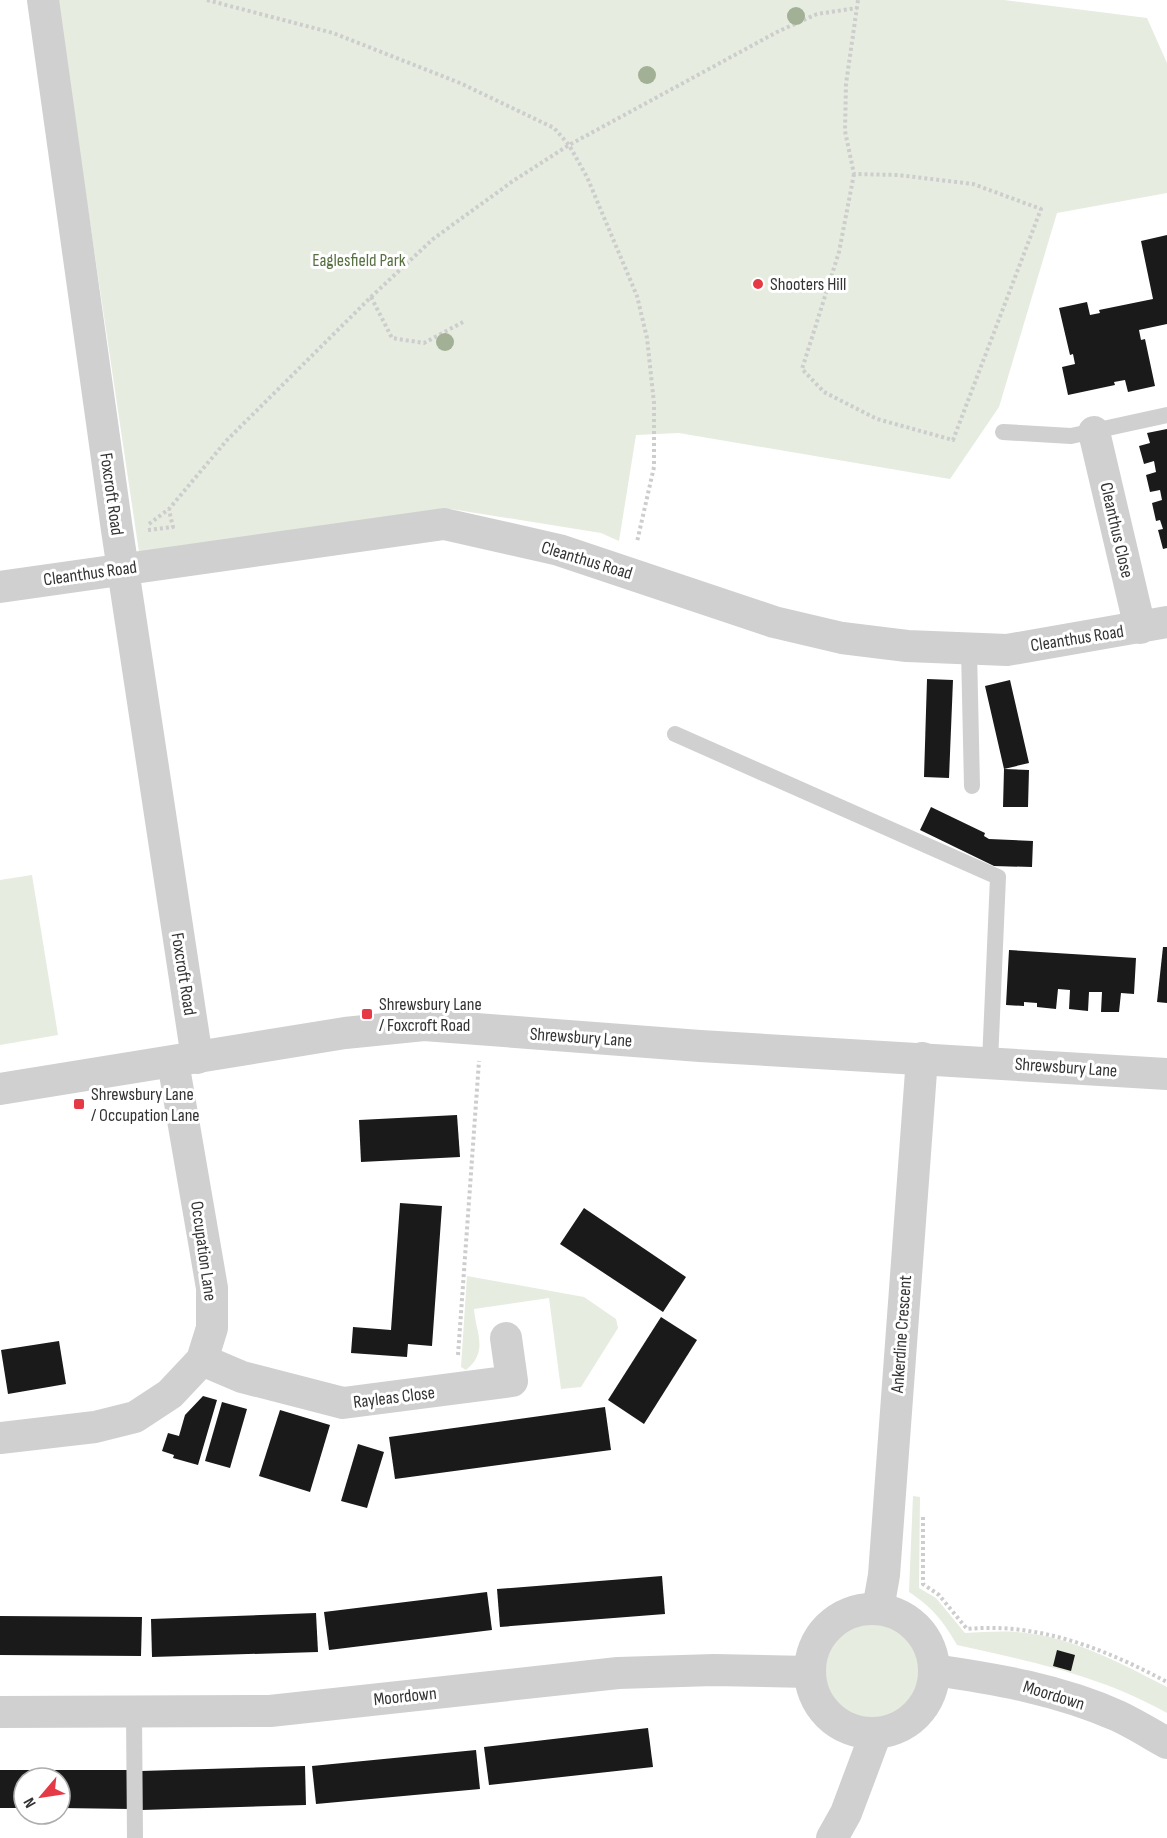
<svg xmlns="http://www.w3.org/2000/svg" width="1167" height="1838" viewBox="0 0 1167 1838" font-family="'Sofia Sans Condensed',sans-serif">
<rect width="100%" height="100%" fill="#fff"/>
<g fill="#e6ecdf">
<polygon points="57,0 1004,0 1147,18 1167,63 1167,193 1057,213 999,407 950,479 679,433 636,435 619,541 601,533 451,509 139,552"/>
<polygon points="32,875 58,1035 0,1045 0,880"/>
<path d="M467,1276L584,1297L616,1319L618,1328L581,1387L561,1389L549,1298L474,1309C476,1334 489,1351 466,1370L461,1367Z"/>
<path d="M913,1496L920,1497L919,1588L936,1598L965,1633C988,1632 1011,1630 1034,1634C1080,1641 1126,1666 1167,1687V1713C1101,1676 1030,1661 957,1645C944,1622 932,1607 909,1592Z"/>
<circle cx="873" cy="1671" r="50"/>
</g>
<g fill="#1a1a1a">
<polygon points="1167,235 1167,324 1139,330 1141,340 1145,339 1155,386 1128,392 1125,380 1114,382 1115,385 1068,395 1062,367 1075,364 1073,354 1070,355 1059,308 1087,302 1090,315 1100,313 1099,310 1153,299 1141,241"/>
<polygon points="1167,429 1167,548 1163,549 1158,530 1163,529 1160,520 1156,521 1152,503 1162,500 1160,490 1150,492 1146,475 1156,472 1154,461 1144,464 1139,446 1150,443 1147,433"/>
<polygon points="927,679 953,680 949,778 924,777"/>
<polygon points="1010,680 1029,763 1004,769 1029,770 1028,807 1003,807 1004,769 985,686"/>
<polygon points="931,807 985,833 984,836 989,839 1033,841 1032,867 994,866 920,830"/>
<polygon points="1163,947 1167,947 1167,1003 1157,1002"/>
<polygon points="1009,950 1136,958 1134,994 1121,993 1119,1012 1101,1012 1102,992 1089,992 1088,1011 1069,1009 1070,990 1058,989 1056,1009 1037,1007 1037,1003 1024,1002 1024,1006 1006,1005"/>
<polygon points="457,1115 460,1157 361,1162 359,1120"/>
<polygon points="400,1203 442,1206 432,1346 408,1344 407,1357 351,1353 353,1327 391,1330"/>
<polygon points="584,1208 686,1277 663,1312 560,1244"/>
<polygon points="661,1317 697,1340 644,1424 608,1400"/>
<polygon points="59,1341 66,1384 8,1394 1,1350"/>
<polygon points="203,1396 217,1400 198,1465 173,1458 174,1455 162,1451 168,1433 179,1436 185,1415"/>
<polygon points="222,1402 247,1409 230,1468 205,1461"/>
<polygon points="605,1407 611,1450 395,1479 389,1437"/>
<polygon points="280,1410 330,1425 310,1492 259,1476"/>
<polygon points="358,1444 384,1452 367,1508 341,1501"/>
<polygon points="662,1576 665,1614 500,1627 497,1589"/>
<polygon points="487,1592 492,1630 329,1650 324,1612"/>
<polygon points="316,1613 318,1652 152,1657 151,1619"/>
<polygon points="0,1616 142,1617 141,1656 0,1655"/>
<polygon points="1057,1650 1075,1655 1071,1671 1053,1666"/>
<polygon points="648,1728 653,1767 489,1785 484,1747"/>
<polygon points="476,1750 480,1789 316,1804 312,1766"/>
<polygon points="305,1766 306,1805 142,1810 141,1771"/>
<polygon points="0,1770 131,1770 131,1809 60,1808 60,1778 24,1778 24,1808 0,1808"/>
</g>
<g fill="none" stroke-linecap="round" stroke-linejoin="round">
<g stroke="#cdcdcd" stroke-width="4" stroke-dasharray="3 3" stroke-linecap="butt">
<polyline points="207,0 333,33 460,83 554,128 569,145 587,177 637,296 647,338 654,403 654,467 637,542"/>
<polyline points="854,174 839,252 802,369 824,392 877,419 953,440 1041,209 973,184 898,175 854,174 845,131 846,84 858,0"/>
<polyline points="371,297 392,338 424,343 463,322"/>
<polyline points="149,524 169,509 227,440 371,297 433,239 513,181 569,145 777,32 817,14 857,8"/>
<polyline points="148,530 173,527 169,510"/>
<polyline points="458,1355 479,1061"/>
<path d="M923,1517V1584L939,1595L967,1629C1038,1622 1105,1649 1167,1682"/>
</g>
<g stroke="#d0d0d0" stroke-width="16">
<polyline points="1003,432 1071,436 1167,415"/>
<polyline points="969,650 972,786"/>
<polyline points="675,734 998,877 990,1062"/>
<polyline points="134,1713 135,1838"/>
</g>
<g stroke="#d0d0d0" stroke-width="32">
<polyline points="43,0 117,530 197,1058"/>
<polyline points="1094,432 1140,628"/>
<polyline points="0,587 444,524 559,550 774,622 842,638 907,646 1007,650 1167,622"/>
<polyline points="0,1089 345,1033 424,1025 700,1046 1167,1074"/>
<polyline points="202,1360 242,1377 343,1403 512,1381 506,1338"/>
<polyline points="0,1438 95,1427 135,1417 170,1394 202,1360 212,1328 212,1288 173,1062"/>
<polyline points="878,1609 884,1575 922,1058"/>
<circle cx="872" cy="1671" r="62"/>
<path d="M934,1670C997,1679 1060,1690 1118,1716C1135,1724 1151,1734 1167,1743"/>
<polyline points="0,1712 270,1711 618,1673 714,1670 810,1672"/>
<polyline points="832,1838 846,1813 876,1733"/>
</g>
</g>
<g fill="#a2b095">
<circle cx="796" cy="16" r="9"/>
<circle cx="647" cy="75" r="9"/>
<circle cx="445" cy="342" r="9"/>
</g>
<g fill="#e63946" stroke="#fff" stroke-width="2">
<circle cx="758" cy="284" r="6"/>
<rect x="361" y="1008" width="12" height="12" rx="3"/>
<rect x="73" y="1098" width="12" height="12" rx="3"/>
</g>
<g text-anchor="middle" stroke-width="6" stroke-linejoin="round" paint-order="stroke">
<g font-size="18" fill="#56703f" stroke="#fff">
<text x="359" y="266">Eaglesfield Park</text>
</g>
<g font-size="18" fill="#333" stroke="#fff" text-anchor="start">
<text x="770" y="290">Shooters Hill</text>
<text x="379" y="1010">Shrewsbury Lane<tspan x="379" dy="21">/ Foxcroft Road</tspan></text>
<text x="91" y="1100">Shrewsbury Lane<tspan x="91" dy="21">/ Occupation Lane</tspan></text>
</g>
<g font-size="18" fill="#333" stroke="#fff">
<text transform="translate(112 494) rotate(82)" y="6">Foxcroft Road</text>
<text transform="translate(1117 530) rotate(77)" y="6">Cleanthus Close</text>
<text transform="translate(587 560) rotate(17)" y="6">Cleanthus Road</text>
<text transform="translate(90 573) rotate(-8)" y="6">Cleanthus Road</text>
<text transform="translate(1077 638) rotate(-9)" y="6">Cleanthus Road</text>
<text transform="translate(184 974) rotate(81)" y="6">Foxcroft Road</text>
<text transform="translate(581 1037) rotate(4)" y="6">Shrewsbury Lane</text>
<text transform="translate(1066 1067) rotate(4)" y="6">Shrewsbury Lane</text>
<text transform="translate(204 1251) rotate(82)" y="6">Occupation Lane</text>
<text transform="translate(901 1334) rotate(-86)" y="6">Ankerdine Crescent</text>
<text transform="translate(394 1397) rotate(-7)" y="6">Rayleas Close</text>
<text transform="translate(1054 1695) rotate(17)" y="6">Moordown</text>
<text transform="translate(405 1696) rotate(-6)" y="6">Moordown</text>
</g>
</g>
<g transform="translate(42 1796) rotate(241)"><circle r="28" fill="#ffffff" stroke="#adadad" stroke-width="1.5"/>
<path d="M0-4.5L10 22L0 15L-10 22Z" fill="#e63946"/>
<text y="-9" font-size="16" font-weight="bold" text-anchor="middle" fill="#333333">N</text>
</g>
</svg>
